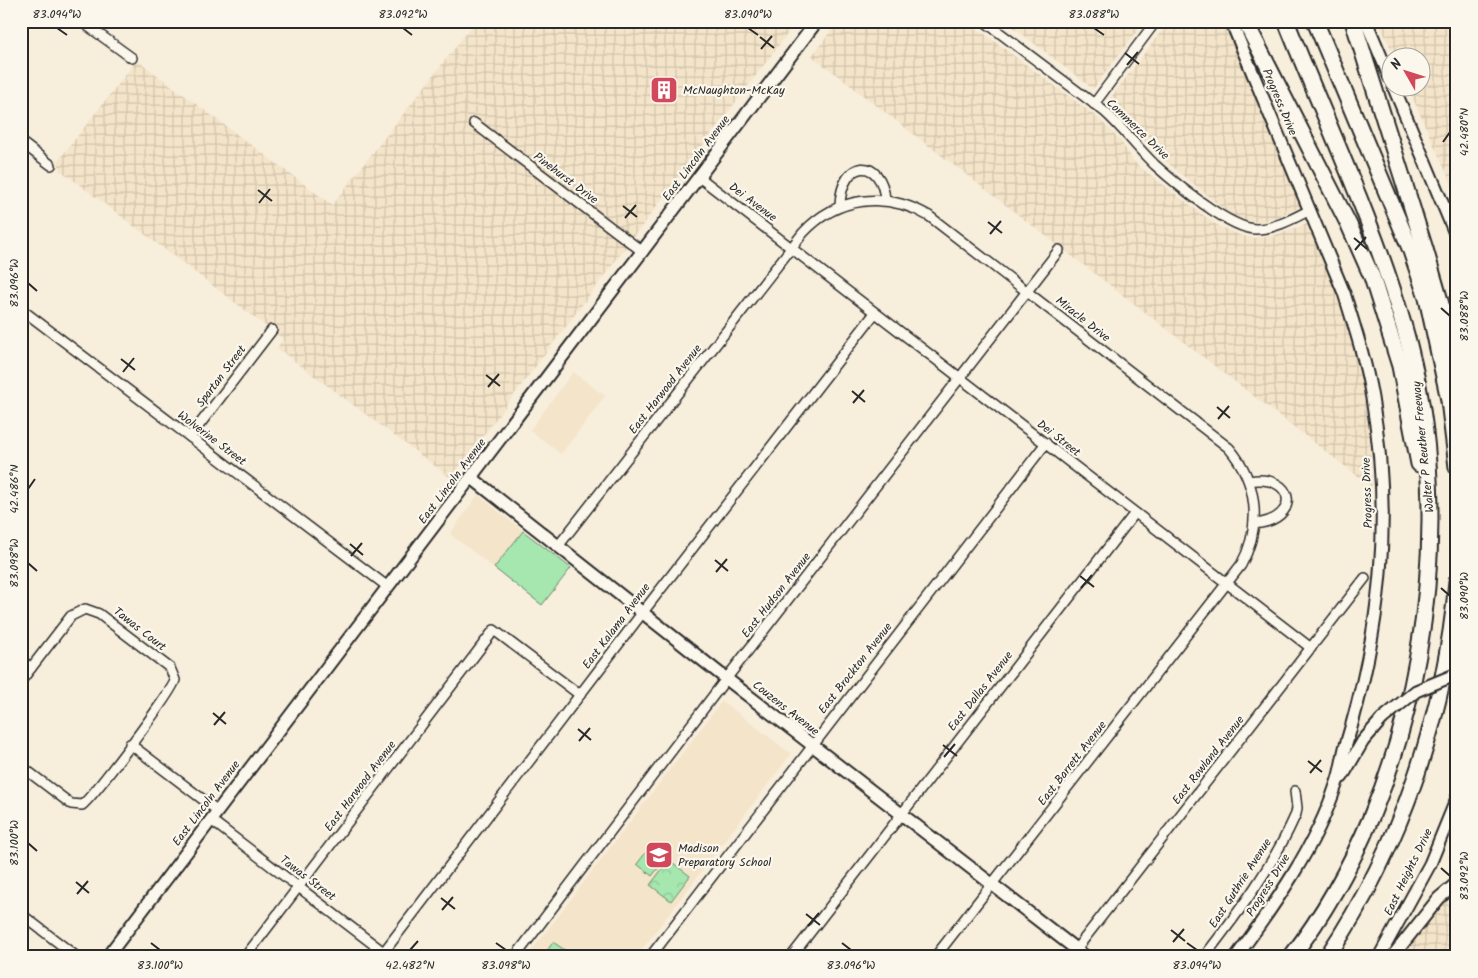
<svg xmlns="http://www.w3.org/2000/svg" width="1478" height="978" viewBox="0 0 1478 978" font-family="Kalam,sans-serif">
<defs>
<pattern id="industrial-grid" width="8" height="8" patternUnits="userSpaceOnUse" patternTransform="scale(1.25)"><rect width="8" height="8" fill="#f4e4c9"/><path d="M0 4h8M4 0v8" fill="none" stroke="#d1c4ad"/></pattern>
<pattern id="park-crowns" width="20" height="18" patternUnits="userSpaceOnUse" patternTransform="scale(1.25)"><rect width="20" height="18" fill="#a6e6af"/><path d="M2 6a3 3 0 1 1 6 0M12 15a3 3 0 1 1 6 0" fill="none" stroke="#8fc597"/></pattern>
</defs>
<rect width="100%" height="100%" fill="#f8eedc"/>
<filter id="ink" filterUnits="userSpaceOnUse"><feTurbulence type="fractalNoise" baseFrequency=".02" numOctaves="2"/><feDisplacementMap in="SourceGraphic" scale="10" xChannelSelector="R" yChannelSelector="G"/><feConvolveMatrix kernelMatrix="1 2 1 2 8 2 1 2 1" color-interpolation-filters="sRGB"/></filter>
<g filter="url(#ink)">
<g fill="#f4e4c9">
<polygon points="573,372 605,396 561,454 530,430"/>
<polygon points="478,495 523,531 494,568 450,534"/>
<polygon points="722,701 791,754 636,957 527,957"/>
</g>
<g fill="url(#industrial-grid)">
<polygon points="476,21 797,21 451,478 277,348 283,339 60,170 58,161 137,60 332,205"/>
<polygon points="838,21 967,21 1097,117 1119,139 1135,163 1215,224 1239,235 1254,238 1272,236 1307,224 1312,228 1332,279 1351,333 1361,373 1369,418 1372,487 812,56"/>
<polygon points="1005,21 1145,21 1093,89"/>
<polygon points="1169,21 1224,21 1303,206 1272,219 1258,222 1244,221 1231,215 1152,150 1138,132 1106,104"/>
<polygon points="1378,21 1457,21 1457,196 1408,88 1420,88 1420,58 1395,57"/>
<polygon points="1457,833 1457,865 1448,858"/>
<polygon points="1457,890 1457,957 1398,957 1440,906"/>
</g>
<g fill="#a6e6af" stroke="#68886d">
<polygon points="523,531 571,568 542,605 494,568"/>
<polygon points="553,942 575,957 543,957"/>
</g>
<g fill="url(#park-crowns)" stroke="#68886d">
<polygon points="647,851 662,863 652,876 637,864"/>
<polygon points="669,860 690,876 671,901 650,885"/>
</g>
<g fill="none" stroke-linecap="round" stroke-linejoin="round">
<defs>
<g id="street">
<polyline points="81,21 132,58"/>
<path d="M984,21L1105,112C1123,128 1137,148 1155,165C1175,183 1230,229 1256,229C1275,229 1294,218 1310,210"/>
<polyline points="1094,104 1156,21"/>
<polyline points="474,123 643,252"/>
<polyline points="21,142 51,165"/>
<polyline points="699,177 1311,648"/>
<path d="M840,206C841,158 882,156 885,200"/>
<polyline points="21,309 388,587"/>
<polyline points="190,437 272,330"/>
<path d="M1249,481C1296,473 1302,520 1254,524"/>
<path d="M559,545L803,233C837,196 886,191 929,216L1229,448C1258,482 1262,526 1241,565L935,957"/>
<polyline points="21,660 31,668"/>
<path d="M21,681L71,616L85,609L99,614L170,668L175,680C174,690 92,798 82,805L71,804L21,766"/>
<polyline points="130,744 218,811"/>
<polyline points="211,820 390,957"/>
<polyline points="21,914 77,957"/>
<polyline points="245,957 494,630 580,695"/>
<polyline points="380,957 643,612 875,313"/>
<polyline points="515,957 726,679 1059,250"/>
<polyline points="650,957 1046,443"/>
<polyline points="791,957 1135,513"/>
<polyline points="1070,957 1365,578"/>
<path d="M1204,957C1239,912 1273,866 1296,814L1297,808L1295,791"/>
</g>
<g id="secondary">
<path d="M1231,21L1344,293C1355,328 1366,362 1372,398C1393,521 1381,630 1345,748C1342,760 1341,773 1336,785C1316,846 1274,906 1236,957"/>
<polyline points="1366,21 1390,78"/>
<polyline points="1394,88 1457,238"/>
<polyline points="472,478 719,673 1086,957"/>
<polyline points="1342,777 1363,741 1382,719"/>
<polyline points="107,957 817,21"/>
<polyline points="1379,957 1430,864 1457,798"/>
<polyline points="1392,957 1439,898 1457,883"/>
</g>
<g id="highway">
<polyline points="1245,21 1349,225 1372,277 1400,366 1419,464"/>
<path d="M1286,21C1326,122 1374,222 1404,327C1463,529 1420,790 1291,957"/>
<polyline points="1315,21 1410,248 1427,298 1449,400 1457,467"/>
<polyline points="1353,21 1425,249 1447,325 1457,371"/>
<path d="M1327,957C1402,845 1445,715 1457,581"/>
</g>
</defs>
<use href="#street" stroke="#2b2b2b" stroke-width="12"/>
<use href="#secondary" stroke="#2b2b2b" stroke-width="15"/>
<use href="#highway" stroke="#2b2b2b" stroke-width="19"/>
<use href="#street" stroke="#fbf7ec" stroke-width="9"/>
<use href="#secondary" stroke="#fbf7ec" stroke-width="11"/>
<use href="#highway" stroke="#fbf7ec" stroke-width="15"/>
<defs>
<polyline id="secondary-bridge" points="1382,719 1416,691 1457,674"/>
</defs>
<use href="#secondary-bridge" stroke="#2b2b2b" stroke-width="15" stroke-linecap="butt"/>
<use href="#secondary-bridge" stroke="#fbf7ec" stroke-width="11"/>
</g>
</g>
<path fill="none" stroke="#2b2b2b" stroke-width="2" d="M57,28L67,35M403,28L412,35M748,28L758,35M1094,28L1104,35M760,37L774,48M761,49L772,36M1125,53L1139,64M1127,65L1138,52M1443,142L1450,132M258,190L272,201M259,203L270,189M623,206L637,217M625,218L636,205M988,222L1002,233M990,234L1001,221M1354,238L1367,249M1355,250L1366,237M28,283L37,291M1441,308L1450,316M121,359L135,370M123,372L134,358M486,375L500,386M488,387L499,374M852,391L865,402M853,403L864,390M1217,407L1230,418M1218,419L1229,406M28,489L35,479M350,544L363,555M351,556L362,543M715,560L728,571M28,563L37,571M716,572L727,559M1080,576L1094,587M1081,588L1092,575M1441,588L1450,596M213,713L226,724M214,725L225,712M578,729L591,740M579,741L590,728M943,745L957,756M944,757L955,744M1308,761L1322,772M1310,773L1321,760M28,843L37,851M1441,868L1450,876M76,882L89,893M77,894L88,881M441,898L455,909M442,910L453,897M806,914L820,925M808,926L819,913M1171,930L1185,941M1173,942L1184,929M151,943L160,950M496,943L506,950M842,943L851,950M1187,943L1197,950M410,950L418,941"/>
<defs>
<symbol id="building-square" viewBox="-11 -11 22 22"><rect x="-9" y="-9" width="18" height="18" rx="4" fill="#d1495b" stroke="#fbf7ec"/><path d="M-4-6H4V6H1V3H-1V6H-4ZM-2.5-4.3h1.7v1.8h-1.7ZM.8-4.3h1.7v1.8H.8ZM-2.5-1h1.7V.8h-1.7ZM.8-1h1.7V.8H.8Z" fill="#fff"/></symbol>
<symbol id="school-square" viewBox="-11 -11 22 22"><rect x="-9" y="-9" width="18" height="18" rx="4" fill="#d1495b" stroke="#fbf7ec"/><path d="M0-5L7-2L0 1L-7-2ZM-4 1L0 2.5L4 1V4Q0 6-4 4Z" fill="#fff"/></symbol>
</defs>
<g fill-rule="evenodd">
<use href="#building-square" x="648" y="74" width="32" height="32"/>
<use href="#school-square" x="643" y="839" width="32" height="32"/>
</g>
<g text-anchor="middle" stroke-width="4.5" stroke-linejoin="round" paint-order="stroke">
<g font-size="12" fill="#2b2b2b" stroke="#fbf7ec" text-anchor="start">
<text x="683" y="94">McNaughton-McKay</text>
<text x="678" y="852">Madison<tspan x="678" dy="14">Preparatory School</tspan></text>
</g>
<g font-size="12" fill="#2b2b2b" stroke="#fbf7ec">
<text transform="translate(1280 102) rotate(67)" y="4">Progress Drive</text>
<text transform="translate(1138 129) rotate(44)" y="4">Commerce Drive</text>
<text transform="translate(696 158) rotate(-53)" y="4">East Lincoln Avenue</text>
<text transform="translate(566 178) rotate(37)" y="4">Pinehurst Drive</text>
<text transform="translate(753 202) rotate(37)" y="4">Dei Avenue</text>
<text transform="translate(1083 319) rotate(38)" y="4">Miracle Drive</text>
<text transform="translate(221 376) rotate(-53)" y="4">Spartan Street</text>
<text transform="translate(665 389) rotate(-52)" y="4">East Harwood Avenue</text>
<text transform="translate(212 438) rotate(37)" y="4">Wolverine Street</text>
<text transform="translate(1059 438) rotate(38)" y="4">Dei Street</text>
<text transform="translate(1423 447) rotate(-96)" y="4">Walter P Reuther Freeway</text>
<text transform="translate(452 481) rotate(-53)" y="4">East Lincoln Avenue</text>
<text transform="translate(1367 493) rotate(-92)" y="4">Progress Drive</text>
<text transform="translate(776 595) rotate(-52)" y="4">East Hudson Avenue</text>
<text transform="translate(616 626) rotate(-53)" y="4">East Kalama Avenue</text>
<text transform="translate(140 629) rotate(38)" y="4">Tawas Court</text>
<text transform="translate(855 668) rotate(-52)" y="4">East Brockton Avenue</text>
<text transform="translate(980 691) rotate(-52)" y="4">East Dallas Avenue</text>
<text transform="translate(786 708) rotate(38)" y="4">Couzens Avenue</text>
<text transform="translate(1208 760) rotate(-52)" y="4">East Rowland Avenue</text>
<text transform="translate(1072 763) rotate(-52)" y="4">East Barrett Avenue</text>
<text transform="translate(360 786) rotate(-53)" y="4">East Harwood Avenue</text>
<text transform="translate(206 803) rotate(-53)" y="4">East Lincoln Avenue</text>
<text transform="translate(1408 872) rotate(-64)" y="4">East Heights Drive</text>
<text transform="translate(308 878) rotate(37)" y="4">Tawas Street</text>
<text transform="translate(1240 883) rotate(-57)" y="4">East Guthrie Avenue</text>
<text transform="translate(1268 885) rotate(-58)" y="4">Progress Drive</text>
</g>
</g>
<rect width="1478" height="978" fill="none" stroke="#fbf7ec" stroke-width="55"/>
<g transform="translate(1406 72) rotate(309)"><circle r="24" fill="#fbf7ec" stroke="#a8a59f"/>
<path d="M0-4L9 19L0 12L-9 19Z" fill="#d1495b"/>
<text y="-8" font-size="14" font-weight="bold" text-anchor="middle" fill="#2b2b2b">N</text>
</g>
<rect x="28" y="28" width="1422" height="922" fill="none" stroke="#2b2b2b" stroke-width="2"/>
<g font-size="12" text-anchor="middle" fill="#2b2b2b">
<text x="57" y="18">83.094°W</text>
<text x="403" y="18">83.092°W</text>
<text x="748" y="18">83.090°W</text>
<text x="1094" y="18">83.088°W</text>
<text transform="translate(1464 132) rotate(-90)" y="4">42.480°N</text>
<text transform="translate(14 283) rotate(-90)" y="4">83.096°W</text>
<text transform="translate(1464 316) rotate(-90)" y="4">83.088°W</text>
<text transform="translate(14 489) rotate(-90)" y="4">42.486°N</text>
<text transform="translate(14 563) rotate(-90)" y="4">83.098°W</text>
<text transform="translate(1464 596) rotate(-90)" y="4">83.090°W</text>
<text transform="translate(14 843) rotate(-90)" y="4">83.100°W</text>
<text transform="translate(1464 876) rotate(-90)" y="4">83.092°W</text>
<text x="160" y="969">83.100°W</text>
<text x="410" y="969">42.482°N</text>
<text x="506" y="969">83.098°W</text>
<text x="851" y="969">83.096°W</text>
<text x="1197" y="969">83.094°W</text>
</g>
</svg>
